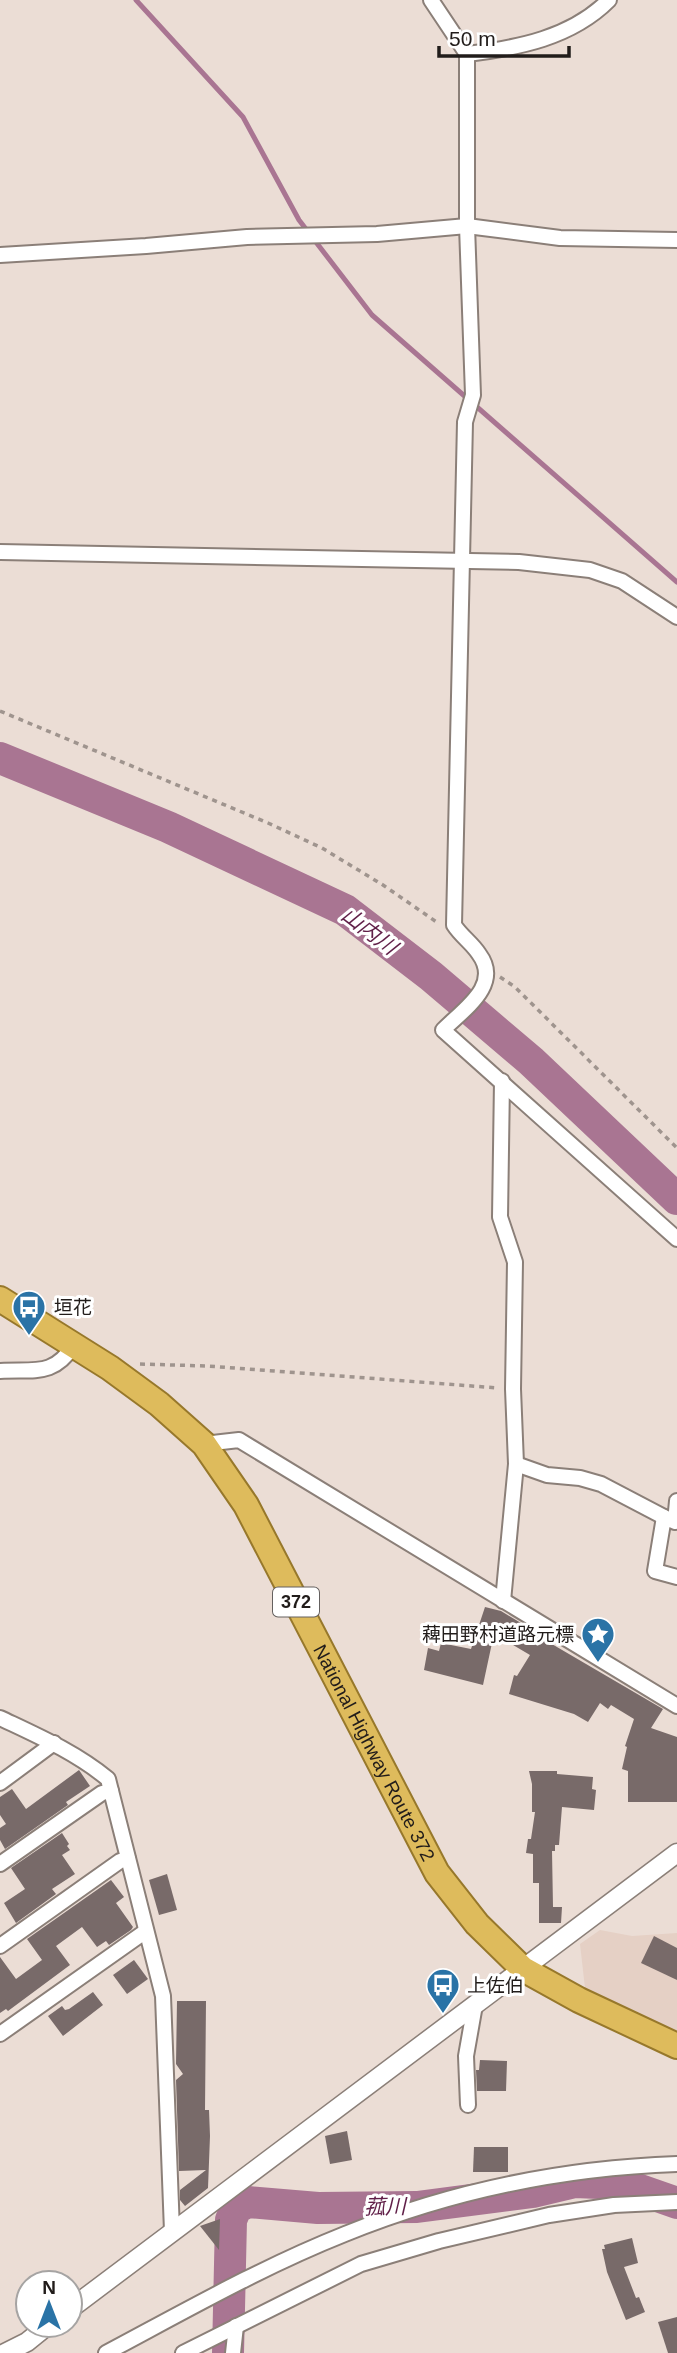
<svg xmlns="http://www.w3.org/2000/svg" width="677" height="2353" viewBox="0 0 677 2353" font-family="Arial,'Noto Sans JP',sans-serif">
<rect width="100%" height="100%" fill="#ebddd5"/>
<polygon fill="#e5d0c5" points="600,1930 632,1936 677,1933 677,2034 585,1988 580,1944"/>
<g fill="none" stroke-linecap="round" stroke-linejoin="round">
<polyline stroke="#a97592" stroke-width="5" points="136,0 243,117 299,220 372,315 677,582"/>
<g stroke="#a97592" stroke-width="32">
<polyline points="0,758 168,827 345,910 431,976 531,1061 677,1199"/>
<polyline points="228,2353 231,2220 236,2208 248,2202 318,2208 417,2207 533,2192 575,2182 623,2184 677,2203"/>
</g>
</g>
<g fill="#786a69">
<polygon points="485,1607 501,1611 546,1638 545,1640 663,1709 651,1728 677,1737 677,1802 628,1802 628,1771 622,1769 627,1747 625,1746 634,1719 611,1705 608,1709 600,1703 588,1722 574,1714 509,1694 514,1675 517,1676 530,1655 496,1635 494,1643 492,1643 483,1685 424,1670 428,1648 439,1651 441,1643 471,1649"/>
<polygon points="79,1770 90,1786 66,1802 68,1805 5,1849 0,1840 0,1828 6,1824 0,1815 0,1797 12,1789 26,1809"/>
<polygon points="529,1771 557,1771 557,1774 593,1777 592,1789 596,1790 594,1810 562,1807 559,1845 555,1845 555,1851 552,1851 553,1907 562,1907 561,1923 539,1923 539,1883 533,1883 533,1854 526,1853 528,1839 531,1839 535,1812 532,1812 532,1784"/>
<polygon points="62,1833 69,1844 67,1846 70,1850 62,1855 75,1874 52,1889 56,1894 16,1923 4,1903 25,1889 11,1868"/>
<polygon points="167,1874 177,1910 159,1915 149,1880"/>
<polygon points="111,1880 124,1897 116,1903 133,1927 131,1930 109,1945 106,1941 97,1947 82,1927 56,1946 70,1965 8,2011 6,2009 0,2013 0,1957 16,1979 42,1960 27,1939"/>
<polygon points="654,1936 677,1948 677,1980 641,1963"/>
<polygon points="134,1960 148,1979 127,1994 113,1975"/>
<polygon points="93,1992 103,2005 63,2036 48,2016 62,2006 65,2010 69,2009"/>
<polygon points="177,2001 206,2001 205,2110 209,2110 210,2136 208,2188 185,2206 180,2200 180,2190 206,2170 179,2171 176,2080 183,2074 176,2064"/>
<polygon points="480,2060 507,2061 506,2091 477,2091 476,2070 479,2070"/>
<polygon points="347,2131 352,2160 330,2164 325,2136"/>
<polygon points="474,2147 508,2147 508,2172 473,2172"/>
<polygon points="220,2219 219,2250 200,2226"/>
<polygon points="632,2238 638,2263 624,2267 636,2298 639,2297 645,2312 626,2320 607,2272 602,2249 605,2249 604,2245"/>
<polygon points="677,2317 677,2353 668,2353 658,2322"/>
</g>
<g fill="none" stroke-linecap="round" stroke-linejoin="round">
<defs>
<g id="minor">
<polyline points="431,0 467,54"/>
<path d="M609,0C571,38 518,48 467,54V226L473,395L465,422L454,925C461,936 472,943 479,954C502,985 464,1009 443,1030L677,1239"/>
<polyline points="0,255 146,246 247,237 377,234 467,226 560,238 677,240"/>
<polyline points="0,552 519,562 590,570 622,581 677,617"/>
<polyline points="502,1081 500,1217 515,1262 513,1389 516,1464 503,1601"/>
<path d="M0,1371C35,1369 53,1377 74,1345"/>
<polyline points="204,1444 239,1440 677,1706"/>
<polyline points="516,1464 547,1475 580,1478 601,1484 664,1517"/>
<polyline points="677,1501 675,1522 664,1517 655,1571 677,1577"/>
<path d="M0,1718C38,1736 75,1752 108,1779L163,1996L172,2231"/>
<polyline points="0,1783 54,1743"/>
<polyline points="0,1864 102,1793 111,1791"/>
<polyline points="0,1946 120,1861 128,1859"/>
<polyline points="0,2034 146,1931"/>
<polyline points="468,2105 466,2056 475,2005"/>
<path d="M106,2353C185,2311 262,2267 345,2234C451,2191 563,2168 677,2164"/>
<polyline points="183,2353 361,2264 439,2241 549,2215 614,2205 677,2202"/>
<polyline points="233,2353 236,2326"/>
</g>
<g id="tertiary">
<polyline points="70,2309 677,1853"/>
<polyline points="5,2353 27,2342 48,2325"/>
</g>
<g id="trunk">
<path id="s1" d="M0,1299L110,1368L159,1404L204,1444L246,1505L437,1873L477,1924L523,1969L579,2000L677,2046"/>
</g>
</defs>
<use href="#minor" stroke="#8b7f78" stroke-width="18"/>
<use href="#tertiary" stroke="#8b7f78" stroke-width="21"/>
<use href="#trunk" stroke="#97782b" stroke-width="28"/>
<g stroke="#9f948e" stroke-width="3.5" stroke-dasharray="5 5" stroke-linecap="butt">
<polyline points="0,711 268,823 322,848 383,885 438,923"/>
<polyline points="500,977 515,987 677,1148"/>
<polyline points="140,1364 207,1366 499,1388"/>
</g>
<use href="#minor" stroke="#fff" stroke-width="14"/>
<use href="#tertiary" stroke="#fff" stroke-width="18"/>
<use href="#trunk" stroke="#debb5c" stroke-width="24"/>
</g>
<defs>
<symbol id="bus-pin" viewBox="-11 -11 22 30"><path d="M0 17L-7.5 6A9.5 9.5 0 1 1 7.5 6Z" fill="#2a73a6" stroke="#fff"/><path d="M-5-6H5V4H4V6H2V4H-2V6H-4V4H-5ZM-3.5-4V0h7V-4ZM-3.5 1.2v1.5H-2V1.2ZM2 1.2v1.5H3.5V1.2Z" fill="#fff"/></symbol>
<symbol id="sight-pin" viewBox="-11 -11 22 30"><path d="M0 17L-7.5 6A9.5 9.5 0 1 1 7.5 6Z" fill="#2a73a6" stroke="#fff"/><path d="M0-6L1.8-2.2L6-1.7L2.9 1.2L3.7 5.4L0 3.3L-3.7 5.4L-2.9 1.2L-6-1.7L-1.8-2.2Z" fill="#fff"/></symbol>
</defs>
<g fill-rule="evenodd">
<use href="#bus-pin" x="10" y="1288" width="38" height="52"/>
<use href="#sight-pin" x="579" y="1615" width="38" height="52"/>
<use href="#bus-pin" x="424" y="1966" width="38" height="52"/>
</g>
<g text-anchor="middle" stroke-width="6" stroke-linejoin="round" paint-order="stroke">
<rect fill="#fff" stroke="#64605f" stroke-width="2" x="273" y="1587.5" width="46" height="29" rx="5"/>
<g font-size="18" font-weight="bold" fill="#211c1a">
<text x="296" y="1608">372</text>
</g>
<g font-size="19" fill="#211c1a" stroke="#fff" text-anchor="start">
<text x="54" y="1314">垣花</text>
<text x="574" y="1641" text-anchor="end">薭田野村道路元標</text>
<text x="467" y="1992">上佐伯</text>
</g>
<g font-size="19" fill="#211c1a" stroke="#fff">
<text dy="7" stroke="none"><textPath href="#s1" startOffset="604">National Highway Route 372</textPath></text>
</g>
<g font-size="21" font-style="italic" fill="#601f48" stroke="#fff">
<text transform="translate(369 931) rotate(37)" y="7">山内川</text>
<text transform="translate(385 2207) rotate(-1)" y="7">菰川</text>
</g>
</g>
<g transform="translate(49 2304)"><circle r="33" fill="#ffffff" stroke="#a6a4a3" stroke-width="2"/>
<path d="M0-5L12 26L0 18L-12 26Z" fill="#2a73a6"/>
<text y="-10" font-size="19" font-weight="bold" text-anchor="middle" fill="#211c1a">N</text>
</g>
<path d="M439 46v10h130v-10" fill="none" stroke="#211c1a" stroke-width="3.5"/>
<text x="449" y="46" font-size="21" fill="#211c1a" stroke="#ffffff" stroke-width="5" paint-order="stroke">50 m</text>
</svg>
